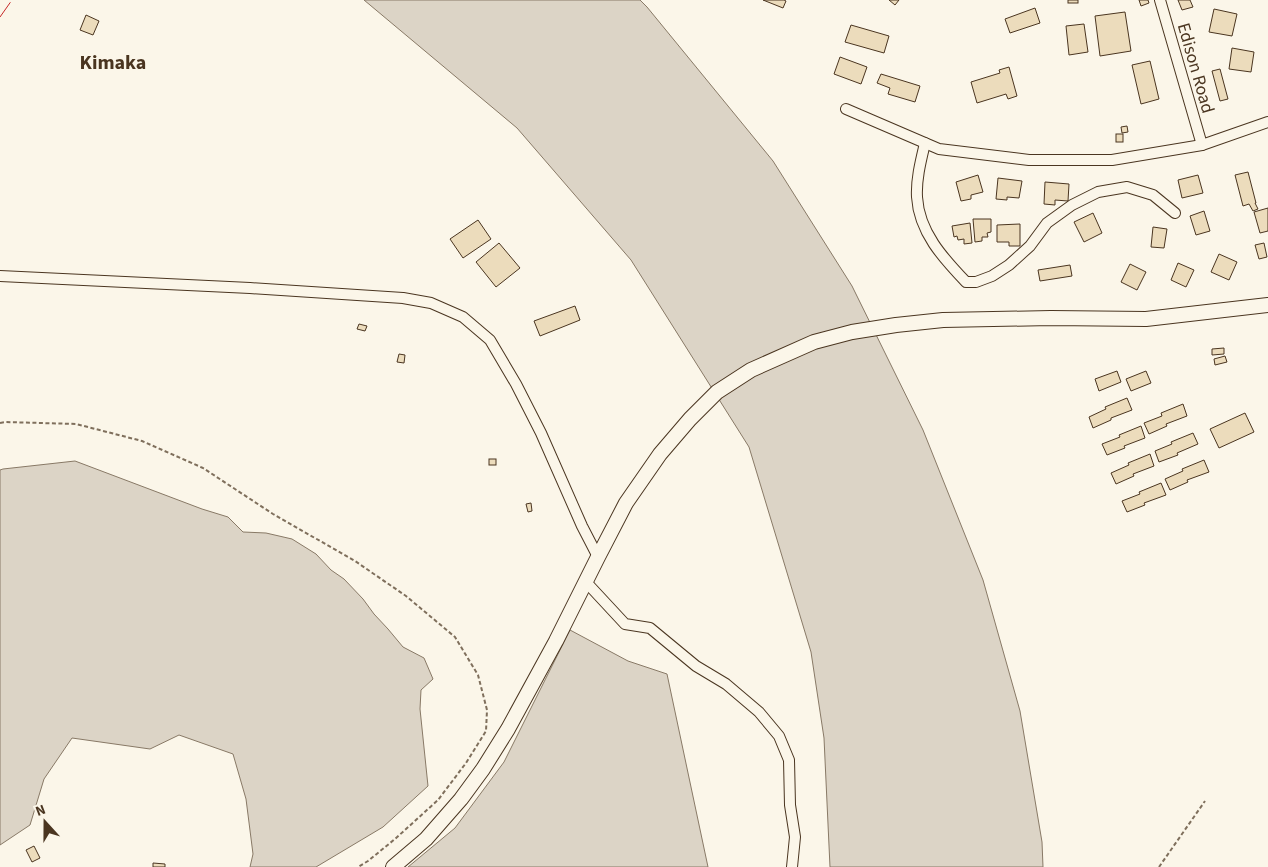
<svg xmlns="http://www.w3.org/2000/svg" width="1268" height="867" viewBox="0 0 1268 867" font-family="'Source Sans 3',sans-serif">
<rect width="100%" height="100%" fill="#fbf6e9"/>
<g fill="#dcd4c6" stroke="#887966">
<polygon points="364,0 640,0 647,7 773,161 852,286 923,430 983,580 1020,711 1042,842 1043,867 830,867 824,738 811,652 749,447 631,260 517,128"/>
<polygon points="75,461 202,509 228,517 243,532 266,533 292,539 316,554 331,570 344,579 363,599 374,614 388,629 403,647 424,658 433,679 421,690 420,709 428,786 383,827 316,867 250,867 253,854 246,799 233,754 179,735 150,749 72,738 44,779 30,825 0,845 0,470 3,469"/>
<polygon points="570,630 628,661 667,674 708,867 408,867 455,828 504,762"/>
</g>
<g fill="#ecdcbc" stroke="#4a3520">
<polygon points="763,0 784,0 786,1 783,8"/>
<polygon points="889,0 899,0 895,5"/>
<rect x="1068" y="0" width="10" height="3"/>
<polygon points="1139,0 1148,0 1149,3 1141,6"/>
<polygon points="1178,0 1190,0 1193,7 1182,10"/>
<polygon points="1035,8 1040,23 1010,33 1005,19"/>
<polygon points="1214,9 1237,14 1232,36 1209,32"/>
<polygon points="1125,12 1131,51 1100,56 1095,16"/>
<polygon points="86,15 99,21 93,35 80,30"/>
<polygon points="1084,24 1088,52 1069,55 1066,26"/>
<polygon points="851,25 889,36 884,53 845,42"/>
<polygon points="1232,48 1254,52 1251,72 1229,69"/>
<polygon points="840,57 867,67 861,84 834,74"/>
<polygon points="1150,61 1159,99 1141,104 1132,65"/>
<polygon points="1009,67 1017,96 1008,99 1006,94 977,103 971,82 1000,73 999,70"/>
<polygon points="1220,69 1228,99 1220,101 1212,71"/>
<polygon points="881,74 920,86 915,102 888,94 890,88 877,83"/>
<polygon points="1127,126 1128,132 1122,133 1121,127"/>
<rect x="1116" y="134" width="7" height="8"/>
<polygon points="1248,172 1256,203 1255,203 1258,209 1253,211 1249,204 1243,206 1235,175"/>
<polygon points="978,175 983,192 971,195 971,199 961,201 956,182"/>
<polygon points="1198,175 1203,193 1182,198 1178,180"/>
<polygon points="998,178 1022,181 1019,198 1007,197 1007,200 996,199"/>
<polygon points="1045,182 1069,184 1068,201 1055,200 1055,205 1044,204"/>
<polygon points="1268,208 1268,231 1260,233 1254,212"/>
<polygon points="1204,211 1210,231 1196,235 1190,216"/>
<polygon points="1093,213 1102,233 1084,242 1074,222"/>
<polygon points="973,219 991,219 991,232 987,233 988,237 982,237 982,241 975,242"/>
<polygon points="478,220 491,239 463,258 450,239"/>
<polygon points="970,223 972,243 964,244 964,239 958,240 957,236 954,237 952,226"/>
<polygon points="1020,224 1020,246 1009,246 1009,242 997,242 997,225"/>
<polygon points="1153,227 1167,229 1164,248 1151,247"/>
<polygon points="499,243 520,268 496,287 476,262"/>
<polygon points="1264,243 1267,257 1259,259 1255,245"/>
<polygon points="1219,254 1237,262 1229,280 1211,272"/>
<polygon points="1178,263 1194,270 1186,287 1171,280"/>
<polygon points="1130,264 1146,272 1137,290 1121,282"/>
<polygon points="1070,265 1072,276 1040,281 1038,270"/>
<polygon points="575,306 580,320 540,336 534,321"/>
<polygon points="359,324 367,326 365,331 357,329"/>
<polygon points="1224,348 1224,354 1212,355 1212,349"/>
<polygon points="399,354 405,355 404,363 397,362"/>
<polygon points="1225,356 1227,362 1215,365 1214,359"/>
<polygon points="1117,371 1121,382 1099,391 1095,379"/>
<polygon points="1146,371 1151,383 1131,391 1126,379"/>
<polygon points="1127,398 1132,410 1111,418 1111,420 1093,428 1089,417 1106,409 1105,407"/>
<polygon points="1183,404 1187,416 1166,424 1167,426 1149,434 1144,423 1162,416 1161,413"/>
<polygon points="1245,413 1254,432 1219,448 1210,429"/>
<polygon points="1141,426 1145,438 1124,446 1125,448 1107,455 1102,444 1120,437 1119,435"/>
<polygon points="1193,433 1198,444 1177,453 1178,455 1159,462 1155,451 1172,444 1171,442"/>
<polygon points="1150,454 1154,466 1133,474 1134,476 1116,484 1111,473 1129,465 1128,463"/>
<rect x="489" y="459" width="7" height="6"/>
<polygon points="1204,460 1209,472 1187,480 1188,482 1170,490 1165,479 1183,471 1182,469"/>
<polygon points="1161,483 1166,495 1144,503 1145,505 1127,512 1122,501 1140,494 1139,492"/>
<polygon points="531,503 532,511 528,512 526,504"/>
<polygon points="34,846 40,858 32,862 26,850"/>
<polygon points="153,863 165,864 165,867 153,867"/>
</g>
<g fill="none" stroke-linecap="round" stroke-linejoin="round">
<defs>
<g id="street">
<polyline points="1160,0 1202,145"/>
<polyline points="846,109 939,149 1029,160 1112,160 1202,145 1268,122"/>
<path d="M925,143C921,160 916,179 917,197C919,232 943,258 966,282H976L992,276L1009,265L1030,246L1047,223L1072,205L1098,192L1127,187L1153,195L1175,213"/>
<polyline points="0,276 250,288 403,298 431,303 463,317 490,340 516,384 541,433 582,526 598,557"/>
<polyline points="586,582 625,624 650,628 696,666 726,684 759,712 779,736 789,760 790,805 795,837 792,867"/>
</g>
<polyline id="secondary" points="393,867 426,839 461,799 483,769 508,729 556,641 598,557 626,503 660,454 690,419 717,392 751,370 814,342 852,332 896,325 943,320 1051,318 1146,319 1268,305"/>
</defs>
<use href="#street" stroke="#4a3520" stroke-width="12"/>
<use href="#secondary" stroke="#4a3520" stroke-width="16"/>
<g stroke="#7f6f5c" stroke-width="2" stroke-dasharray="4 2.5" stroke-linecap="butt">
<polyline points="0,423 6,422 76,424 142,441 203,468 273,514 355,561 406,596 455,637 478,675 487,710 486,731 466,763 438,800 395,839 368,861 358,867"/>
<polyline points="1159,867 1205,801"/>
</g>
<use href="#street" stroke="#fbf6e9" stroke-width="10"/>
<use href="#secondary" stroke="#fbf6e9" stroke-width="14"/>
<polyline stroke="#c62828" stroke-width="1" stroke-dasharray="18 4 2.5 4" stroke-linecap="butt" points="0,17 12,0"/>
</g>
<g text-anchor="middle" stroke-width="4" stroke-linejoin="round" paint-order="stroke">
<g font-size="18" fill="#4a3520" stroke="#fbf6e9">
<text transform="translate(1196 68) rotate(74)" y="6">Edison Road</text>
</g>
<g font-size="20" font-weight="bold" fill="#4a3520" stroke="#fbf6e9">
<text x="113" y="69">Kimaka</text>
</g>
</g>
<g transform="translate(45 822) rotate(339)" stroke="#fbf6e9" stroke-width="4" paint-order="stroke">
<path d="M0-4L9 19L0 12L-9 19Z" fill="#4a3520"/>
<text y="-8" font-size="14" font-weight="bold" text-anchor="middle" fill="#4a3520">N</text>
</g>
</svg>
